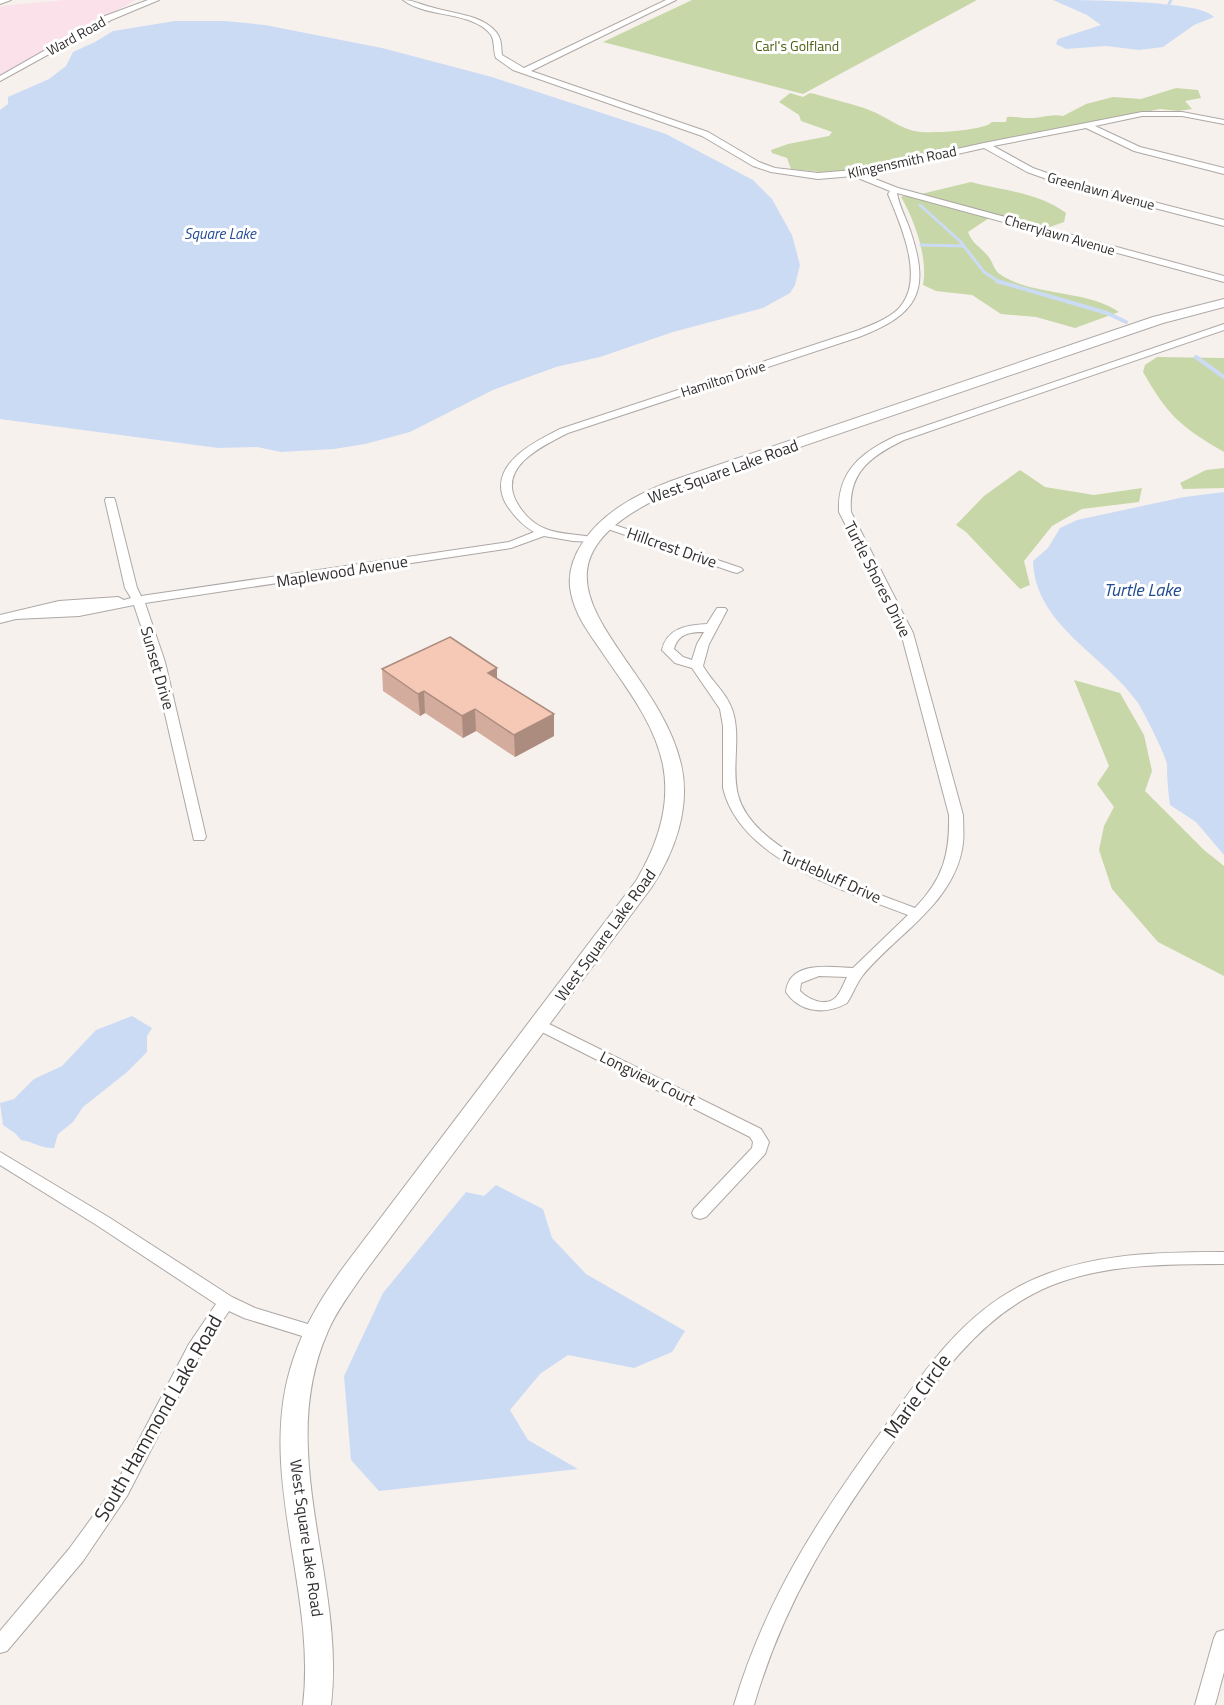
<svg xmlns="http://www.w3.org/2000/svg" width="1224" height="1705" viewBox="0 0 1224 1705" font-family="'Titillium Web',sans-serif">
<rect width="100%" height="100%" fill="#f7f1ee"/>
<polygon fill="#fae1ea" points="65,0 135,0 0,76 0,6"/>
<g fill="#c7d7a7">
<polygon points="692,0 977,0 803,94 603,42"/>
<path d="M1176,88L1198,90L1201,98L1185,101L1192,109L1178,111L1160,109L859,170L821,172L791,169L787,158L772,153L771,150L788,144L829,136L832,132L801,121L799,115L779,102L790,93L803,97L810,93L815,94C833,100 852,103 869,110C886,116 901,130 920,132C933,133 984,131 992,122H1006L1007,117C1015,116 1020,118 1027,118C1040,119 1050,113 1063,116L1086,104L1113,97L1141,99Z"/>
<path d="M971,182C1004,191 1038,192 1066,213L1064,222L1047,228L921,194Z"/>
<path d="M908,194L989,218L968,232C972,244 981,247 988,256C993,262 994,271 1001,275C1036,297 1085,289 1119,312L1075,328L1036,317L1001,314L972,295L936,291L923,285C928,258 915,221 901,197Z"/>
<path d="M1157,357L1224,358V452C1181,427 1168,416 1143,372L1145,365Z"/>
<polygon points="1224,468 1224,488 1183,489 1180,483 1206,470"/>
<polygon points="1020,470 1045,487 1094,495 1142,488 1139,502 1082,509 1052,526 1024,561 1030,585 1020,589 966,532 956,525 984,496"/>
<polygon points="1074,680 1120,693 1144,735 1152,771 1145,791 1204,850 1224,866 1224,976 1158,942 1112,889 1099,850 1104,826 1114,807 1097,784 1109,766"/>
</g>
<g fill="#ccdbf4">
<path d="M1053,0C1080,0 1201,0 1214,17L1194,25L1163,47L1139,50L1106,46L1066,49L1056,44L1058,39L1101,25L1087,15Z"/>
<polygon points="175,21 225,21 265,25 382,48 492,77 666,134 753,180 772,199 792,235 800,265 795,285 790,293 763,308 673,332 600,357 556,367 493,390 410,432 365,444 334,449 281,452 257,447 218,448 0,419 0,110 8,104 8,97 49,79 66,66 73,52 95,42 113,31"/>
<path d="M1224,492V855L1196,822L1170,805C1168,792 1167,777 1167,765C1167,757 1143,711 1138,703C1105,655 1035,626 1033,561L1048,548L1060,528L1077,520L1184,497Z"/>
<path d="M132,1016L152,1028L147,1036V1052L126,1073L83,1107L73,1122L58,1134L54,1148C42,1149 34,1142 21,1140L16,1134L3,1125L0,1103L14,1099L34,1079L62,1066L96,1030Z"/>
<polygon points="496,1185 543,1209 552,1238 586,1274 685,1331 672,1352 634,1368 568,1355 540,1374 510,1410 528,1440 578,1469 379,1491 351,1460 344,1376 383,1293 466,1192 484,1196"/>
</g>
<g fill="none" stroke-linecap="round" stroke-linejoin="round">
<g stroke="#ccdbf4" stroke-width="3">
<polyline points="1169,4 1171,0"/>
<polyline points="920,205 960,241 984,272 1001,283"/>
<polyline points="921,245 963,246"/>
</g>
<g stroke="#ccdbf4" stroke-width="4">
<polyline points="997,281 1107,313 1126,322"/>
<polyline points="1196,357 1224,377"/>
</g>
<defs>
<g id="street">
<polygon points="148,0 159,0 111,20 0,81 0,76 105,16"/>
<path d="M403,0C414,0 421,5 431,7C452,14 481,14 496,32C502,39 501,47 502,55L524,68L666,0H676L531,71L708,132L759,162L775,168L818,173L866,169L984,143L1142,112H1182L1224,120V124L1182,116H1142L1095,126L1140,147L1224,168V174L1134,151L1086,128L993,146L1033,168L1064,179L1224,220V226L1058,183L1027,172L984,148L865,175L898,188L1224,276V282L897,193C899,206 907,220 911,233C931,293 916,315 859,337L568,433C543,446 498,466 516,501C522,513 533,524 546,529C562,535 579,534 596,538V542L573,541L544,536L511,548L145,603L165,662L206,837L204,840H194L153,662L134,605L79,616L16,619L0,623V615L59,601L118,597L124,600L131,598L125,588L105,500L106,498H114L115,500L137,588L141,596L509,542L534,532C522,525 512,514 505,502C487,465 534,442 560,429L859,330C874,324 894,317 903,303C923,274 900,223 888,194L890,191L853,176L818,179L771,172L753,166L702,136L513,70L496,58C493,51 495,41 491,35C474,11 426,18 403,0Z"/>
<path d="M1224,324V330L904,440C871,456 848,472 851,512L913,633L963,815C963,824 964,834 963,843C956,902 898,933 863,975C856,984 853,994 847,1003C826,1015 800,1013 786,992C789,960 830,967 853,968L908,915C847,891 740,861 723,788V726L720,709L692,668L675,663L662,650C667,628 687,625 707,624L717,608H725L727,610L709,644L703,666C712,682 728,694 733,712C741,739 731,768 738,795C753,853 864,888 915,908C943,879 950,854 949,815L901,633L839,512C837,471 862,452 896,436ZM704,632L697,644L692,660L683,657L674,649C678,634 689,632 704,632ZM819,976L847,977C844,983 841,991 837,996C827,1008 809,1000 800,991L801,983Z"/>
<polygon points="606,522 741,568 743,570 737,573 733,572 602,527 602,523"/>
<polygon points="539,1019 761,1129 769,1142 765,1154 706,1217 700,1219 694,1217 692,1213 694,1209 752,1148 753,1142 750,1137 534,1028 532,1024 534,1020"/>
<polygon points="0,1152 110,1218 232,1297 255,1308 321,1328 324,1333 321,1338 315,1340 244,1318 229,1311 201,1353 127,1496 83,1561 7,1651 0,1653 0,1631 69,1549 115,1486 189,1344 216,1304 98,1226 0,1165"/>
<path d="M1224,1252V1264C1160,1264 1090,1264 1033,1294C974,1325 936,1381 899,1434C835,1523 785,1598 754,1705H734C766,1598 819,1517 884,1428C922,1374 960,1317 1020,1286C1082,1253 1156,1252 1224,1252Z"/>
<polygon points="1224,1630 1224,1672 1215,1705 1195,1705 1214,1638 1217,1632"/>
</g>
<path id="secondary" d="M1224,299V307L1163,323L683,487C482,571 654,647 681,764C691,807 675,852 651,888L364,1273C351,1292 337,1310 328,1331C274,1452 346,1580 331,1705H303C317,1591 255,1472 293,1360C305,1323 325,1292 348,1261L636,881C657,846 671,806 663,765C654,721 624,685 600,649C588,632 575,614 571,593C567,575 573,557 583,542C604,511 638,494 671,481L1153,317Z"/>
<polygon id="highway" points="0,0 11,0 0,4"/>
</defs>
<use href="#street" stroke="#aea8a5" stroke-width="2"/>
<use href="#secondary" stroke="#aea8a5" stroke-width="2"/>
<use href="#highway" stroke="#aea8a5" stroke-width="2"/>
<use href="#street" fill="#fff" fill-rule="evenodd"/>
<use href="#secondary" fill="#fff" fill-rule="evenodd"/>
<use href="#highway" fill="#fff" fill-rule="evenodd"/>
</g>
<polygon fill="#d4ac9d" points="497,668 497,678 554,736 515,757 476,731 463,738 425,713 420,716 383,691 382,669"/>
<g fill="#ac8c7f">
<polygon points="497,668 497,690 488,673"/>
<polygon points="424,691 425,713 420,716 418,694"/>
<polygon points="475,709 476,731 463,738 462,716"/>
<polygon points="554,714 554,736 515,757 514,735"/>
</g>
<polygon fill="#f6c8b6" stroke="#ac8c7f" stroke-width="1.5" points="450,637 497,668 488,673 554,714 514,735 475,709 462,716 424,691 418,694 382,669"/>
<g text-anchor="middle" stroke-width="6" stroke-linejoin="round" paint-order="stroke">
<g font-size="14" fill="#312e2d" stroke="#fff">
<text transform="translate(76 36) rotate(-29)" y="5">Ward Road</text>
<text transform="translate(902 162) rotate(-12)" y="5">Klingensmith Road</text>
<text transform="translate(1101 191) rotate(15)" y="5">Greenlawn Avenue</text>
<text transform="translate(1060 235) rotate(16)" y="5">Cherrylawn Avenue</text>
<text transform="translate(723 379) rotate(-18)" y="5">Hamilton Drive</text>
</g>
<g font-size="14" fill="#4d5f12" stroke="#fff">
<text x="797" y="51">Carl's Golfland</text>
</g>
<g font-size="15" font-style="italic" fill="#214b92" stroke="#fff">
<text x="220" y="239">Square Lake</text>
</g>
<g font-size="16" fill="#312e2d" stroke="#fff">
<text transform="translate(723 471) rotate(-20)" y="6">West Square Lake Road</text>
<text transform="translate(672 547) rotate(19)" y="6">Hillcrest Drive</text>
<text transform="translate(342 571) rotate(-9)" y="6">Maplewood Avenue</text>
<text transform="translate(878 579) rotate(63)" y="6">Turtle Shores Drive</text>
<text transform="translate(158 668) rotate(74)" y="6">Sunset Drive</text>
<text transform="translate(831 876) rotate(24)" y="6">Turtlebluff Drive</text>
<text transform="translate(605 935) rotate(-54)" y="6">West Square Lake Road</text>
<text transform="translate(648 1078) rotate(26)" y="6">Longview Court</text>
<text transform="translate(307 1538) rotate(82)" y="6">West Square Lake Road</text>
</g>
<g font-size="18" font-style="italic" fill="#214b92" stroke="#fff">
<text x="1142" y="596">Turtle Lake</text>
</g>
<g font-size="20" fill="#312e2d" stroke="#fff">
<text transform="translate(917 1396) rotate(-54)" y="7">Marie Circle</text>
<text transform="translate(158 1418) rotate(-60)" y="7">South Hammond Lake Road</text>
</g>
</g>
</svg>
